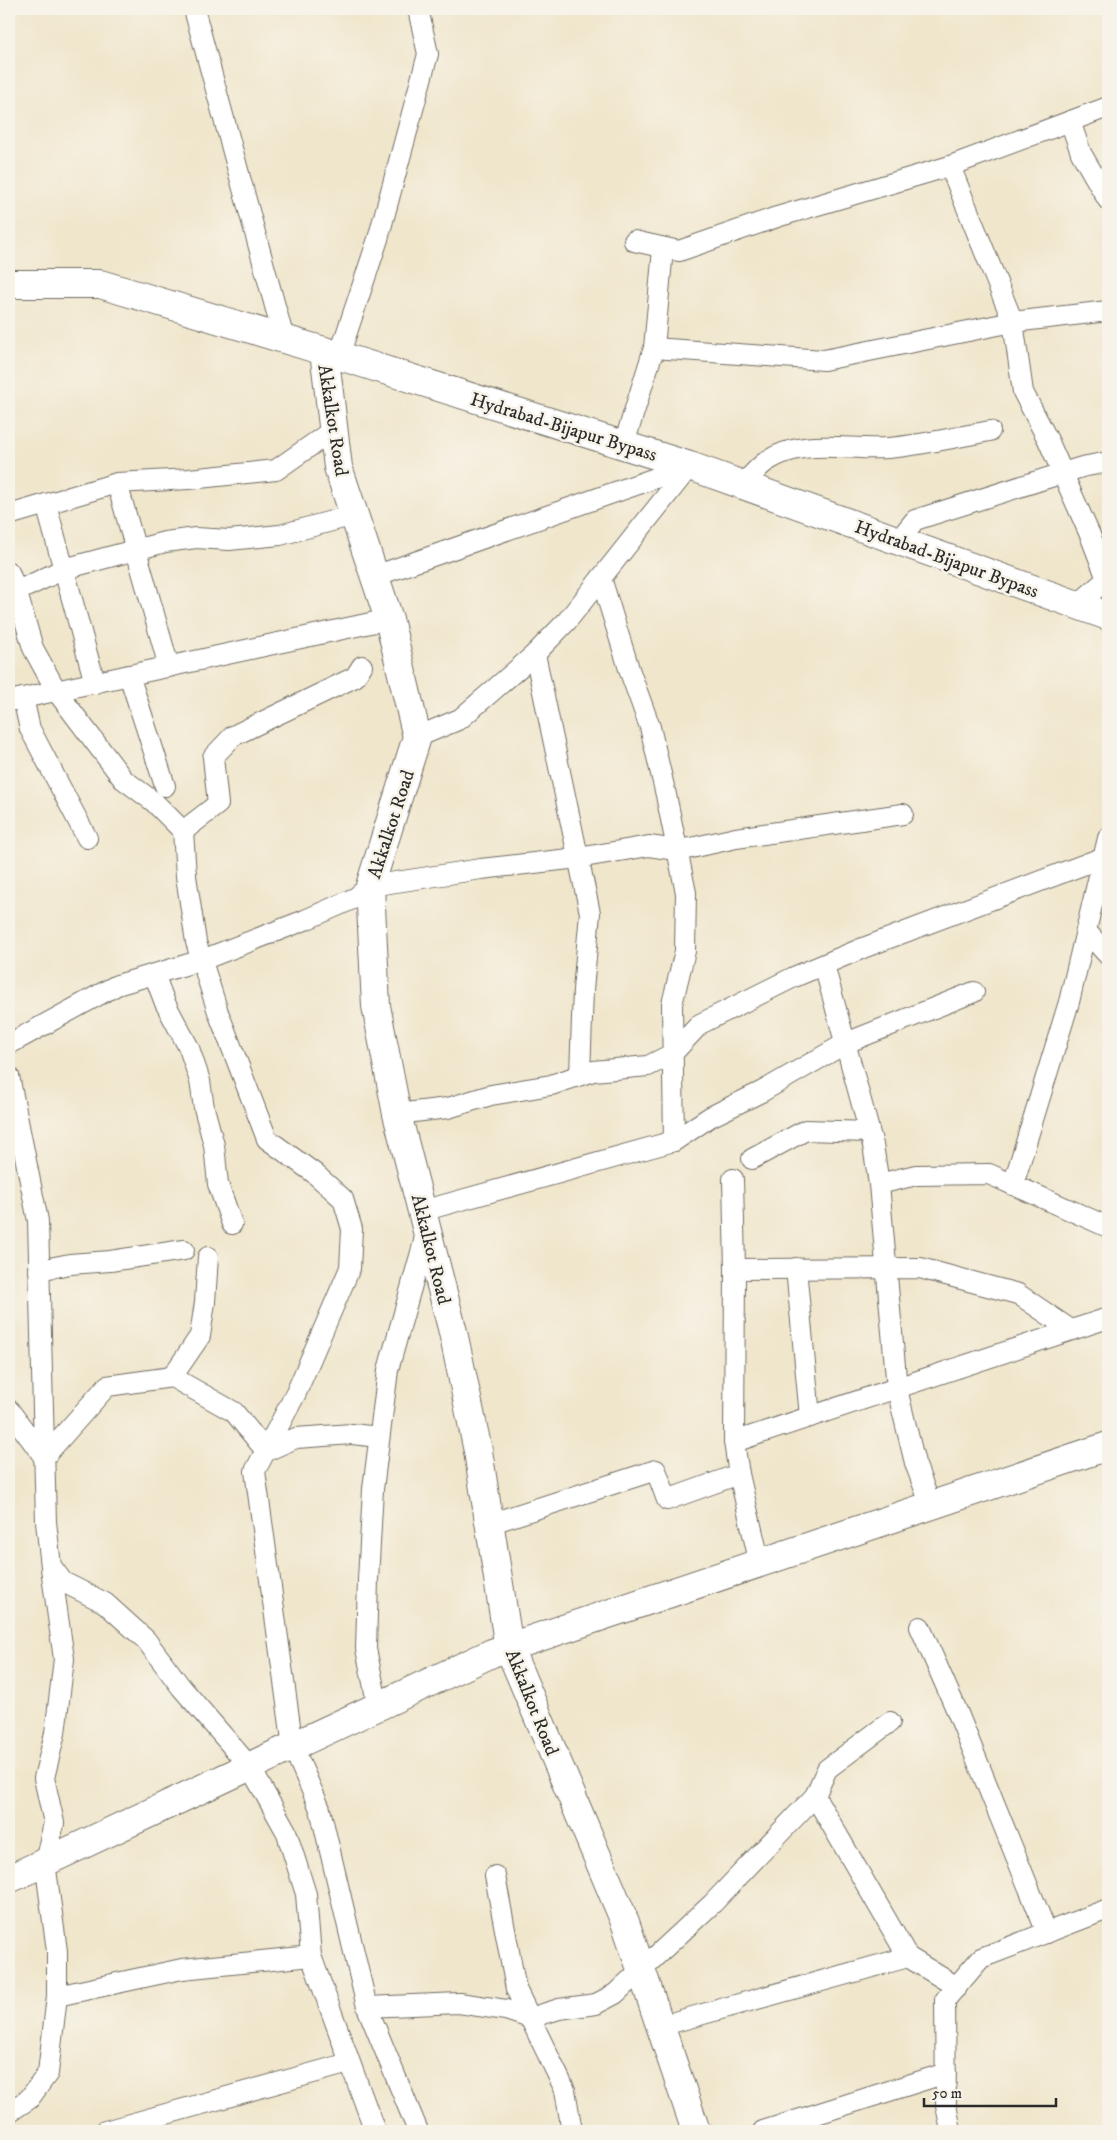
<svg xmlns="http://www.w3.org/2000/svg" width="1117" height="2140" viewBox="0 0 1117 2140" font-family="'IM FELL DW Pica',serif">
<rect width="100%" height="100%" fill="#f7f3e8"/>
<filter id="ink" filterUnits="userSpaceOnUse"><feTurbulence type="fractalNoise" baseFrequency=".02" numOctaves="2"/><feDisplacementMap in="SourceGraphic" scale="10" xChannelSelector="R" yChannelSelector="G"/><feConvolveMatrix kernelMatrix="1 2 1 2 8 2 1 2 1" color-interpolation-filters="sRGB"/></filter>
<filter id="wash" filterUnits="userSpaceOnUse"><feTurbulence type="fractalNoise" baseFrequency=".0096" numOctaves="4" result="noise"/><feDisplacementMap in="SourceGraphic" scale="20" xChannelSelector="R" yChannelSelector="G"/><feGaussianBlur stdDeviation="1.12" result="paint"/><feColorMatrix in="noise" values="0 0 0 0 0 0 0 0 0 0 0 0 0 0 0 0 0 1.4 0 .05"/><feComposite in="paint" operator="in"/></filter>
<g filter="url(#wash)">
<rect width="100%" height="100%" fill="#f0e6cc"/>
</g>
<g filter="url(#ink)">
<g fill="none" stroke-linecap="round" stroke-linejoin="round">
<defs>
<g id="street">
<polyline points="194,9 284,339"/>
<polyline points="1070,121 1081,153 1108,200"/>
<polyline points="950,166 1013,322 1023,392 1048,440 1090,535 1107,579 1077,605"/>
<polyline points="634,241 679,251 777,217 950,166 1108,107"/>
<polyline points="654,348 824,360 1013,322 1108,311"/>
<polyline points="339,356 378,239 428,54 418,9"/>
<polyline points="624,444 654,348 663,249"/>
<polyline points="117,483 169,667"/>
<path d="M743,485C750,477 758,467 767,461C804,437 848,451 888,448C922,445 956,437 990,431"/>
<polyline points="46,504 95,683"/>
<polyline points="9,515 117,483 189,479 276,470 333,430"/>
<polyline points="898,541 915,520 1082,467 1108,462"/>
<polyline points="9,572 17,593 33,648 57,692 123,779 154,802 183,831 186,876 196,942 218,1012 267,1139 314,1173 343,1199 352,1229 350,1268 296,1393 255,1471 293,1747 320,1809 367,2007 418,2131"/>
<polyline points="375,576 690,466"/>
<polyline points="601,578 630,672 650,727 666,795 686,893 685,951 672,1004 674,1141"/>
<polyline points="9,595 64,569 165,542 196,538 229,540 280,535 354,515"/>
<polyline points="535,654 590,913 583,990 580,1075"/>
<polyline points="129,675 165,786"/>
<polyline points="23,698 30,729 87,838"/>
<polyline points="9,701 389,619"/>
<polyline points="417,737 460,719 535,654 567,621 690,466"/>
<polyline points="183,831 218,804 213,757 233,736 355,677 362,666"/>
<polyline points="1086,931 1108,955"/>
<polyline points="824,965 873,1145 879,1184 897,1389 915,1463 931,1506"/>
<polyline points="154,974 165,1003 189,1048 200,1081 204,1108 214,1145 218,1184 232,1224"/>
<polyline points="9,1044 117,985 202,960 305,920 355,898 370,886 481,869 578,858 649,846 676,850 691,848 736,838 903,814"/>
<polyline points="9,1076 38,1221 46,1522 51,1566 63,1582 105,1603 146,1640 181,1687 250,1767 286,1831 306,1894 311,1956 375,2131"/>
<polyline points="397,1114 448,1108 491,1095 551,1085 593,1071 648,1066 672,1054 700,1024 794,977 863,948 1104,857"/>
<polyline points="752,1159 806,1130 869,1132"/>
<polyline points="733,1179 735,1269"/>
<polyline points="879,1184 916,1175 989,1174 1108,1227"/>
<polyline points="1013,1185 1069,1002 1108,838"/>
<polyline points="422,1211 674,1141 710,1117 763,1091 846,1043 974,992"/>
<polyline points="796,1268 810,1417"/>
<polyline points="39,1270 70,1264 110,1261 184,1250"/>
<polyline points="172,1377 200,1336 205,1302 208,1257"/>
<polyline points="9,1410 44,1457 107,1386 172,1377 234,1412 266,1451 296,1438 352,1434 379,1437"/>
<polyline points="734,1442 735,1269 920,1268 1018,1294 1071,1330"/>
<polyline points="489,1524 656,1470 667,1500 739,1474"/>
<polyline points="760,1564 739,1474 734,1442 1108,1318"/>
<polyline points="920,1627 957,1711 1047,1933"/>
<polyline points="378,1707 366,1649 368,1580 373,1489 388,1370 427,1231"/>
<polyline points="815,1796 908,1957 957,1987"/>
<polyline points="495,1876 516,1989 565,2090 572,2131"/>
<polyline points="57,1996 182,1969 311,1956"/>
<polyline points="367,2007 459,2003 506,2010 530,2018 559,2009 596,2004 615,1994 713,1903 815,1796 827,1769 890,1722"/>
<polyline points="660,2026 908,1957"/>
<polyline points="9,2112 29,2099 48,2073 57,1996 57,1951 45,1862 54,1823 44,1778 55,1733 64,1659 51,1568"/>
<polyline points="105,2131 349,2063"/>
<polyline points="763,2131 946,2073"/>
<polyline points="951,2131 946,2105 945,2000 981,1958 1108,1909"/>
</g>
<g id="secondary">
<polyline points="324,351 338,467 389,619 417,737 370,886 376,1006 397,1114 453,1332 478,1451 509,1648 625,1922 696,2131"/>
<polyline points="9,1879 492,1653 1108,1446"/>
</g>
<polyline id="primary" points="9,284 100,284 324,351 690,466 1108,616"/>
</defs>
<use href="#street" stroke="#706c63" stroke-width="22"/>
<use href="#secondary" stroke="#706c63" stroke-width="30"/>
<use href="#primary" stroke="#706c63" stroke-width="30"/>
<use href="#street" stroke="#fff" stroke-width="20"/>
<use href="#secondary" stroke="#fff" stroke-width="28"/>
<use href="#primary" stroke="#fff" stroke-width="28"/>
</g>
</g>
<g text-anchor="middle" stroke-width="5" stroke-linejoin="round" paint-order="stroke">
<g font-size="19" fill="#2b2b2b" stroke="#f7f3e8">
<text transform="translate(334 420) rotate(81)" y="7">Akkalkot Road</text>
<text transform="translate(564 426) rotate(17)" y="7">Hydrabad-Bijapur Bypass</text>
<text transform="translate(947 558) rotate(20)" y="7">Hydrabad-Bijapur Bypass</text>
<text transform="translate(390 824) rotate(-72)" y="7">Akkalkot Road</text>
<text transform="translate(432 1249) rotate(76)" y="7">Akkalkot Road</text>
<text transform="translate(533 1702) rotate(68)" y="7">Akkalkot Road</text>
</g>
</g>
<rect width="1117" height="2140" fill="none" stroke="#f7f3e8" stroke-width="30"/>
<path d="M924 2098v8h132v-8" fill="none" stroke="#2b2b2b" stroke-width="2.5"/>
<text x="932" y="2098" font-size="15" fill="#2b2b2b" stroke="#f7f3e8" stroke-width="4" paint-order="stroke">50 m</text>
</svg>
